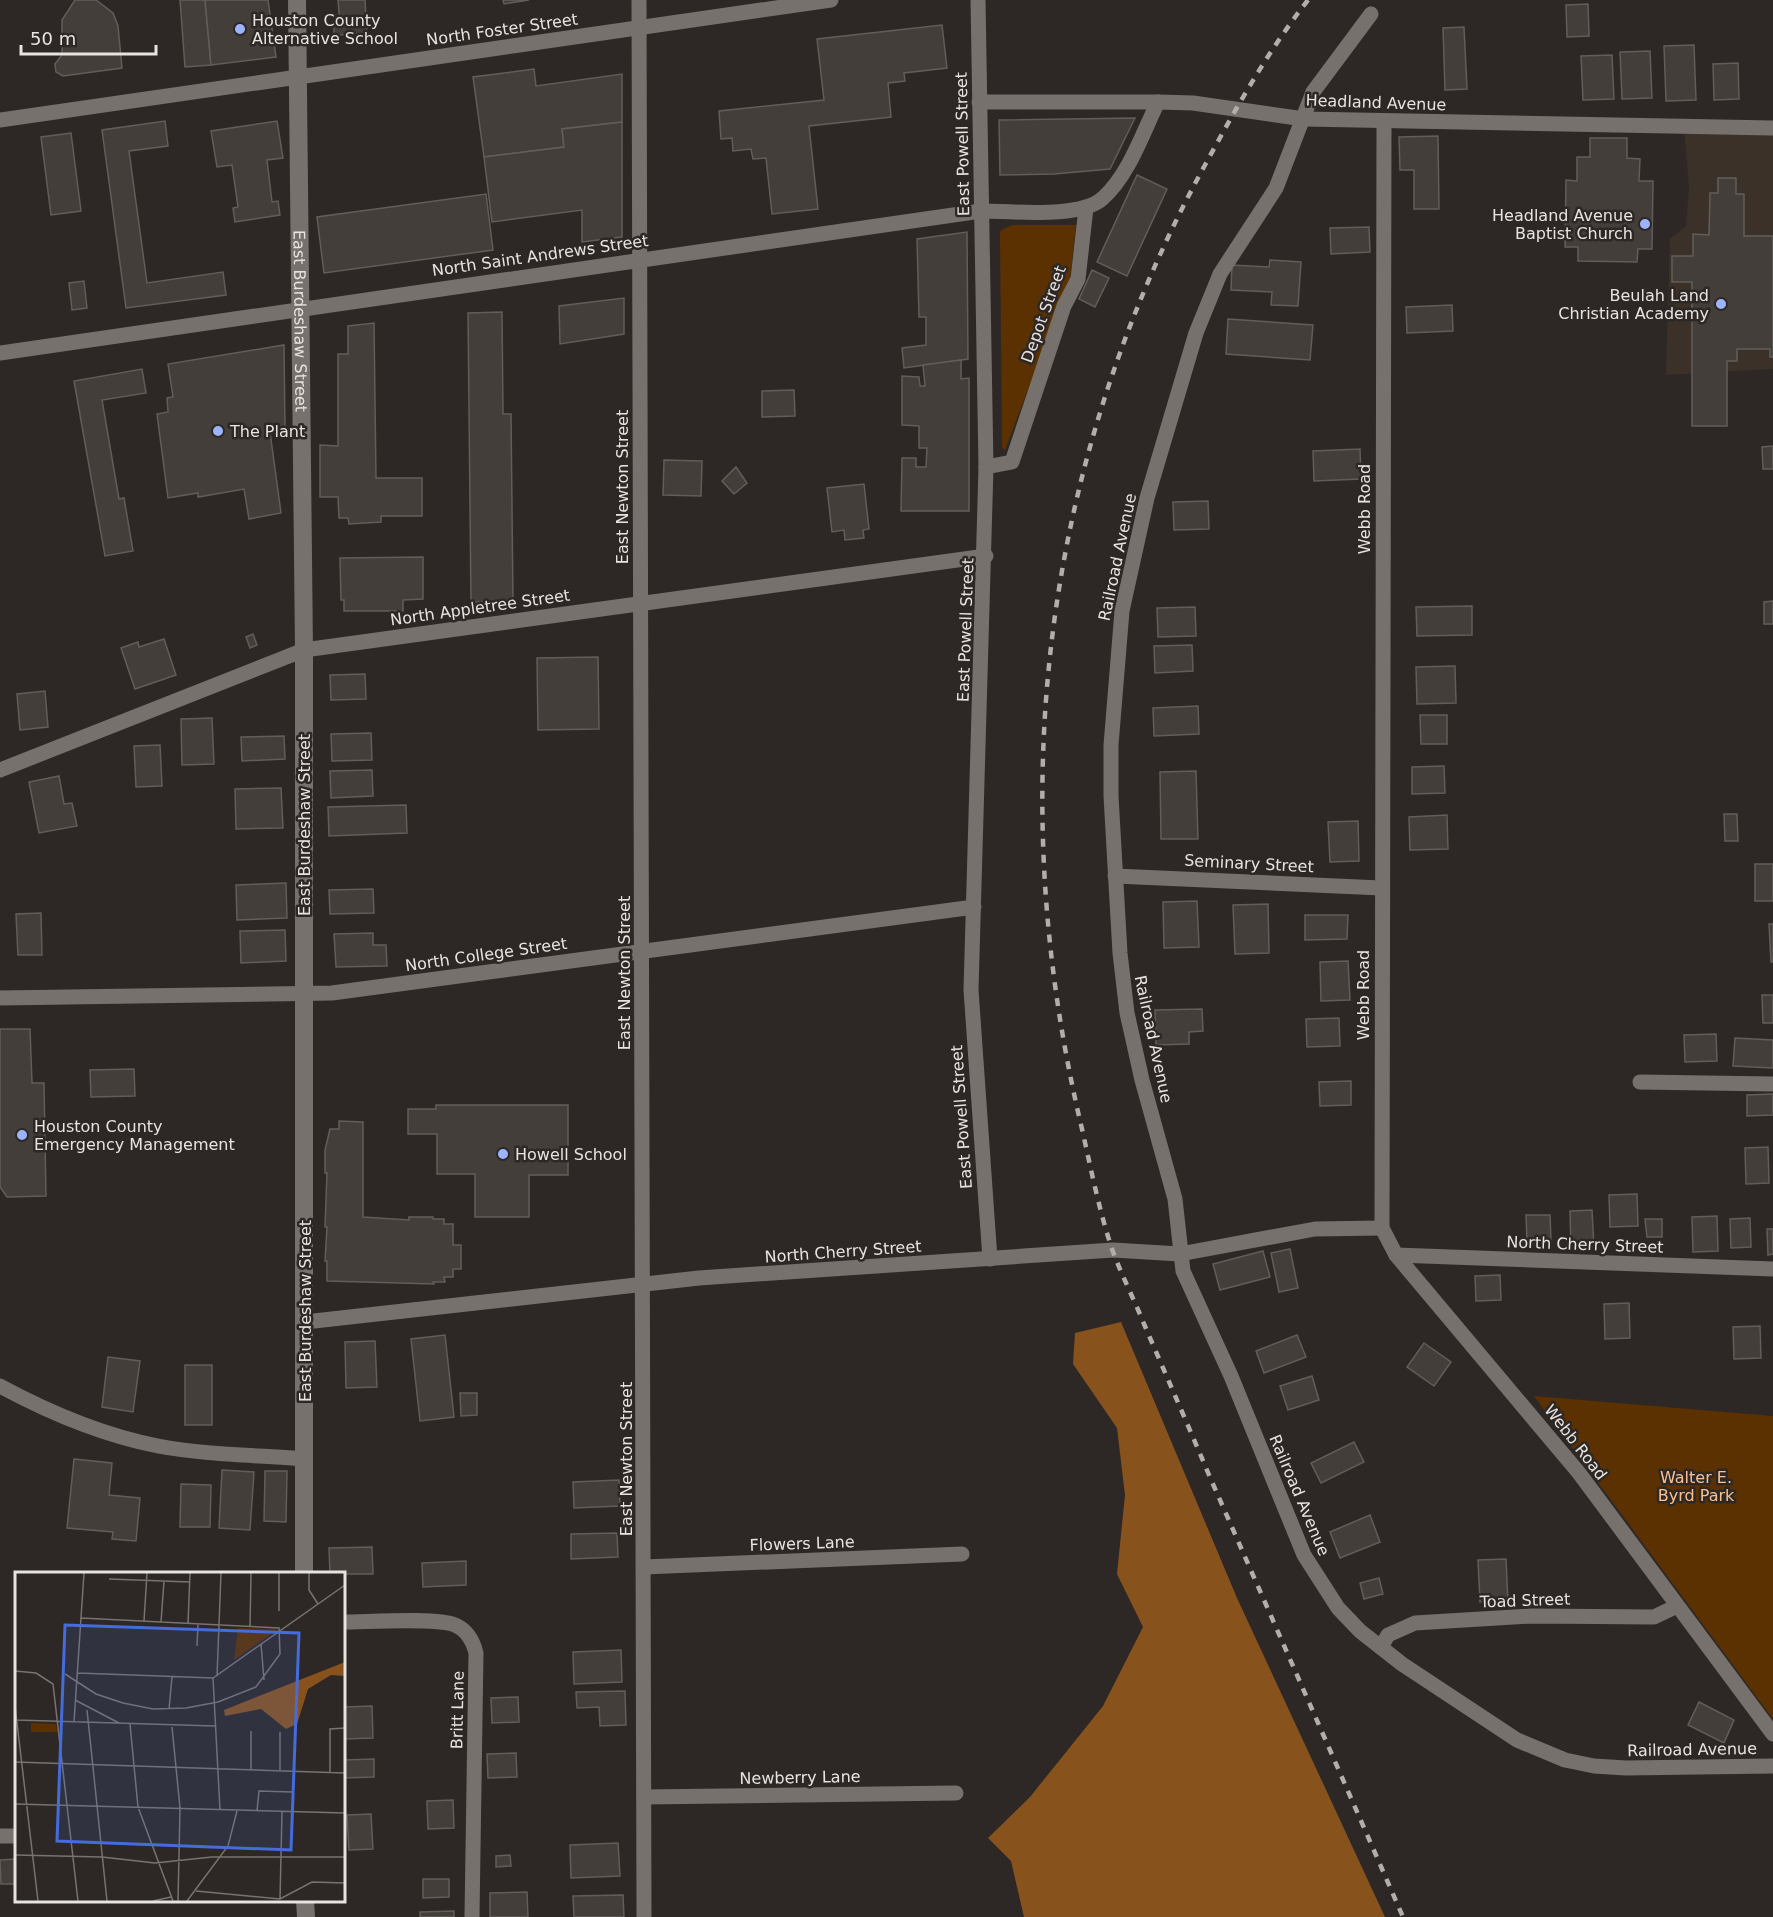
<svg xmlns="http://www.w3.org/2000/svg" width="1773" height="1917" viewBox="0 0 1773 1917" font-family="'DejaVu Sans',sans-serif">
<rect width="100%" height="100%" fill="#2d2825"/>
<polygon fill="#3b3129" points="1684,128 1773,128 1773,369 1666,375 1670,239 1686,226 1689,187"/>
<g fill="#5c3101">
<polygon points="1012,225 1076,225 1070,279 1005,450 1002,447 1000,234 1001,230"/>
<polygon points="1534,1396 1773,1416 1773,1719"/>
</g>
<polygon fill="#88521d" points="1121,1322 1237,1598 1385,1917 1024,1917 1011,1861 988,1838 1030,1797 1103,1706 1143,1627 1117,1574 1125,1495 1117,1428 1073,1364 1075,1333"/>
<g fill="#433e3a" stroke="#625d58" stroke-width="1.5">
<polygon points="75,0 96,0 113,13 118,26 122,68 63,76 56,72 55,64 62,55 62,20"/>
<polygon points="180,0 205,0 211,65 185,67"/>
<polygon points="205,0 268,0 276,57 211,65"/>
<polygon points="338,0 365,0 367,34 334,35 334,26 340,26"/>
<polygon points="503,0 529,0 504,4"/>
<polygon points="1588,4 1589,36 1567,37 1566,5"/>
<polygon points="942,25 947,68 904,73 905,81 888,83 891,117 809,126 818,209 772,214 766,158 753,159 751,149 733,151 732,138 721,139 719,111 824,100 817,39"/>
<polygon points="1464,27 1467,89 1445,90 1443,28"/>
<polygon points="1694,45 1696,100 1666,101 1664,46"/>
<polygon points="1650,51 1652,98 1622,99 1620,52"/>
<polygon points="1612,55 1614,99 1583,100 1581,56"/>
<polygon points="1738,63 1739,99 1714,100 1713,64"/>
<polygon points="534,69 536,86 622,74 622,122 562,129 564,147 484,157 473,77"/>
<polygon points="1135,118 1110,169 1054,174 1000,175 999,120"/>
<polygon points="165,121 168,146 129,151 147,283 223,272 226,295 126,308 102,130"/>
<polygon points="277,121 283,158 267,160 272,202 278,201 280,215 235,222 233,208 238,207 232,165 217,167 211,131"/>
<polygon points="622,122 622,237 582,242 582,210 492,222 484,157 564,147 562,129"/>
<polygon points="71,133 81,211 51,215 41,137"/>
<polygon points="1438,136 1439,209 1414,209 1414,170 1400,170 1399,137"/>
<polygon points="1590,138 1627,138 1627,158 1640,159 1639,181 1653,181 1652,249 1638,249 1637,262 1578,261 1578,247 1565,247 1566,180 1577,181 1577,157 1590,157"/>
<polygon points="1137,175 1167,189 1127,276 1097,262"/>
<polygon points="1718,178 1736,178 1736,194 1744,194 1744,236 1773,236 1773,357 1770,357 1770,349 1737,349 1737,361 1727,361 1727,426 1692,426 1692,282 1672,282 1672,256 1693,256 1693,234 1709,235 1710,193 1718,193"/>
<polygon points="486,194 493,250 324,273 317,217"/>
<polygon points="1369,227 1370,252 1331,254 1330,228"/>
<polygon points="967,232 968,359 904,368 902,348 926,345 926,317 919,317 917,239"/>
<polygon points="1270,260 1301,262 1298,306 1271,305 1272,292 1231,290 1232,265 1269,267"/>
<polygon points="1092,270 1109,278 1095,307 1079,299"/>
<polygon points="84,281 87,308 72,310 69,283"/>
<polygon points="624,298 624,334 560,344 559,306"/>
<polygon points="1452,305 1453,331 1407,333 1406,307"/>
<polygon points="502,312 503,414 511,414 513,602 471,602 468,313"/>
<polygon points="1228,319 1313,325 1310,360 1226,354"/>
<polygon points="374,323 376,478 422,478 422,516 381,516 381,522 349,524 348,518 339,518 338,497 320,497 320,445 338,446 338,354 348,354 348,326"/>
<polygon points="284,345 285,430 270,432 281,513 249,519 244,489 198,497 198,493 168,498 157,414 168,412 167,398 173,397 168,364"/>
<polygon points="961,360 961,379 969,378 969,511 901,511 902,458 916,458 916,467 926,467 927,448 919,448 919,426 902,425 902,376 919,377 920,386 925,386 923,365"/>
<polygon points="142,369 146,393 102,400 119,499 124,498 133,551 105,556 74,381"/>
<polygon points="794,390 795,416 762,417 762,391"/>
<polygon points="1773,446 1773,469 1763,469 1762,447"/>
<polygon points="1360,449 1361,479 1314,481 1313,451"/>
<polygon points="664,460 702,461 701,496 663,495"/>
<polygon points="736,467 747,483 734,494 722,481"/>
<polygon points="864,484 869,529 863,530 864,538 845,540 844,530 832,532 827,488"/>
<polygon points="1208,501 1209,529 1174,530 1173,502"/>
<polygon points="423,557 423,599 403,600 403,611 344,611 344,600 341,600 340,558"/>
<polygon points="1773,601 1773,624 1764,624 1764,602"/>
<polygon points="1472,606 1472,635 1417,636 1416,607"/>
<polygon points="1195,607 1196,636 1158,637 1157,608"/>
<polygon points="253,634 257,645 250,648 246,637"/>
<polygon points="164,639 176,675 135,689 121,648 138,642 139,647"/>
<polygon points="1192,645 1193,671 1155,673 1154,646"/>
<polygon points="598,657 599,729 538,730 537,658"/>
<polygon points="1455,666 1456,703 1417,704 1416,667"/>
<polygon points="365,674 366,699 331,700 330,675"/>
<polygon points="45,691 48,727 20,730 17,694"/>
<polygon points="1198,706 1199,734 1154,736 1153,708"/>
<polygon points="1420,715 1447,715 1447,744 1421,744"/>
<polygon points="212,718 214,764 182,765 181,719"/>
<polygon points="371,733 372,760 332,761 331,734"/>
<polygon points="284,736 285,759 242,761 241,737"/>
<polygon points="160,745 162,786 136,787 134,746"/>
<polygon points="1444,766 1445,793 1412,794 1412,767"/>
<polygon points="372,770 373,796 331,798 330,771"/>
<polygon points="1196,771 1198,839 1161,839 1160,772"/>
<polygon points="59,776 64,804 72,803 77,826 39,833 29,782"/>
<polygon points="281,788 283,828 236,829 235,789"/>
<polygon points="406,805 407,833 329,836 328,807"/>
<polygon points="1724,814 1737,814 1738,841 1725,841"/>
<polygon points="1447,815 1448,849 1410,850 1409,817"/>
<polygon points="1358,821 1359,861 1330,862 1328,822"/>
<rect x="1755" y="864" width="18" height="37"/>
<polygon points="286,883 287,918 237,920 236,885"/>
<polygon points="373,889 374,913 330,914 329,890"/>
<polygon points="1197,901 1199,947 1164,948 1163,902"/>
<polygon points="1268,904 1269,953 1235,954 1233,905"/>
<polygon points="41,913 42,955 18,955 16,914"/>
<polygon points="1305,915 1348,915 1347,939 1305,940"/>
<polygon points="1769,924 1773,924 1773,962 1771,962"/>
<polygon points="285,930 286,961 241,963 240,931"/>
<polygon points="373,933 373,945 386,945 387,966 336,967 334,934"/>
<polygon points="1348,961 1350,1000 1321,1001 1320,962"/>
<polygon points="1762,995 1773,995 1773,1023 1763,1023"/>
<polygon points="1202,1009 1203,1031 1189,1032 1189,1044 1156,1045 1155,1010"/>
<polygon points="1339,1018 1340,1046 1307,1047 1306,1019"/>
<polygon points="0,1029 30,1029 32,1083 44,1083 46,1196 7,1197 0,1187"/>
<polygon points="1716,1034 1717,1061 1685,1062 1684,1035"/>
<polygon points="1735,1038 1773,1040 1773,1068 1733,1066"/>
<polygon points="134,1069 135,1096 91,1097 90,1070"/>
<polygon points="1351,1081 1351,1105 1320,1106 1319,1082"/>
<polygon points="1773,1094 1773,1115 1747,1116 1747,1095"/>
<polygon points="436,1105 568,1105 568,1175 529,1175 529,1217 475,1217 475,1174 437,1174 437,1134 408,1134 408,1109 436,1109"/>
<polygon points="339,1121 363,1122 363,1217 409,1220 409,1217 433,1217 433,1219 444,1219 444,1224 453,1224 453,1245 461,1245 461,1269 453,1269 453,1277 444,1277 445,1282 433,1282 434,1284 327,1281 327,1261 325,1261 327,1227 325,1227 327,1173 325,1173 325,1150 330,1129 339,1129"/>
<polygon points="1768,1147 1769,1183 1746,1184 1745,1148"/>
<polygon points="1637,1194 1638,1226 1610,1227 1609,1195"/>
<polygon points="1592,1210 1594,1247 1571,1248 1570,1211"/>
<polygon points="1526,1215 1550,1215 1551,1240 1527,1240"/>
<polygon points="1717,1216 1718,1251 1693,1252 1692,1217"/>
<polygon points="1750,1218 1751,1247 1731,1248 1730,1219"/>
<polygon points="1645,1219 1662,1219 1662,1237 1647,1237"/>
<polygon points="1767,1229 1773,1229 1773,1254 1768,1255"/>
<polygon points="1290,1249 1298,1288 1279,1292 1271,1253"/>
<polygon points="1263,1251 1270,1277 1220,1290 1213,1264"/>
<polygon points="1500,1275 1501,1300 1476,1301 1475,1276"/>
<polygon points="1629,1303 1630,1338 1605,1339 1604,1304"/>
<polygon points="1760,1326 1761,1358 1734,1359 1733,1327"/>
<polygon points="445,1335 454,1417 420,1421 411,1339"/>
<polygon points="1297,1335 1306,1357 1264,1373 1256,1351"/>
<polygon points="375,1341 377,1387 346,1388 345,1342"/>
<polygon points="1424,1343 1451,1362 1434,1386 1407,1367"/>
<polygon points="108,1357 140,1361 133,1412 102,1407"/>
<rect x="185" y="1365" width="27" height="60"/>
<polygon points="1312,1376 1319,1400 1288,1410 1280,1386"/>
<polygon points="460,1393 477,1393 477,1415 461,1416"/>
<polygon points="1354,1442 1364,1462 1321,1483 1311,1463"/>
<polygon points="74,1459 112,1463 109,1495 140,1498 136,1541 112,1539 113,1532 67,1528"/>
<polygon points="222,1470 254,1472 250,1530 219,1528"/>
<polygon points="265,1471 287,1471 286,1522 264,1521"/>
<polygon points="619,1480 620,1506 574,1508 573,1482"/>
<polygon points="181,1484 211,1485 210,1527 180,1527"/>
<polygon points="1370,1515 1380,1542 1340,1558 1330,1532"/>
<polygon points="617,1533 618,1557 571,1559 571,1534"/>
<polygon points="372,1547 373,1574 330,1574 329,1548"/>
<polygon points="1506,1559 1508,1601 1480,1602 1478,1560"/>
<polygon points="466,1561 466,1585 423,1587 422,1563"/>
<polygon points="1379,1578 1383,1594 1364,1599 1360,1583"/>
<polygon points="621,1650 622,1682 574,1684 573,1652"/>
<polygon points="625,1691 626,1725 600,1726 599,1707 577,1708 576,1692"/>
<polygon points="518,1697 519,1722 492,1723 491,1698"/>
<polygon points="1699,1702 1734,1720 1724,1743 1688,1725"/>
<polygon points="372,1706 373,1738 344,1739 344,1707"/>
<polygon points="516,1753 517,1777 488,1778 487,1754"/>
<polygon points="374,1759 374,1777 344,1778 344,1760"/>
<polygon points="453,1800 454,1828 428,1829 427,1801"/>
<polygon points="371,1814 373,1849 349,1850 347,1815"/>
<polygon points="618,1843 620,1876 571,1878 570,1845"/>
<polygon points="510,1855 511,1866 496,1867 496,1856"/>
<polygon points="16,1859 16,1884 1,1884 0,1860"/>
<polygon points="423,1879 449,1879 449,1897 423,1898"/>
<polygon points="527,1892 528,1917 490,1917 490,1893"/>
<polygon points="623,1895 624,1917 574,1917 573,1896"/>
<polygon points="454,1911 454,1917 420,1917 420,1912"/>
</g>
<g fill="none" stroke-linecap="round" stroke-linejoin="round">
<g stroke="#77716d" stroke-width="15">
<polyline points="639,0 644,1917"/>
<polyline points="978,0 986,467 971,990 990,1259"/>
<polyline points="1371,14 1313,92 1276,188 1220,274 1196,333 1147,498 1122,611 1111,745 1111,796 1120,953 1127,1013 1142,1080 1175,1199 1183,1271 1231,1376 1304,1555 1338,1608 1360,1631 1402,1664 1517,1740 1565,1760 1594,1766 1626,1768 1773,1766"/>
<polyline points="979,102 1158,102 1193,103 1304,119 1773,128"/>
<polyline points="0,120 831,0"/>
<polyline points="1384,121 1382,1228 1396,1255 1579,1473 1773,1734"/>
<path d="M0,353L981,211C1011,211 1081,219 1103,198C1129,175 1143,132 1158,102"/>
<polyline points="986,467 1012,462 1064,306 1078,279 1086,208"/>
<polyline points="0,770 304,650 986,556"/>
<polyline points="1115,876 1381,888"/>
<polyline points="0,998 332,993 974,907"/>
<polyline points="1640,1082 1773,1084"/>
<polyline points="1396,1255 1773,1269"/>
<polyline points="305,1322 699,1278 1113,1250 1180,1254 1315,1229 1382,1228"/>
<path d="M0,1386C50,1413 102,1435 158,1446C206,1455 256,1455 304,1459"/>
<polyline points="644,1567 962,1554"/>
<path d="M344,1622C367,1622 437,1617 455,1625C467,1630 473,1641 476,1653L472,1916"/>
<polyline points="1381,1647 1388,1635 1415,1623 1532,1616 1654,1617 1677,1606"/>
<polyline points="644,1797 956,1793"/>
<polyline points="0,1836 16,1836"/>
</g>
<g stroke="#77716d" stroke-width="18">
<path id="s1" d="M297,0L304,650V1574"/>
<polyline points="305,1900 306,1917"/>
</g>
<path stroke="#b1aeab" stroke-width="4.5" stroke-dasharray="8 8" stroke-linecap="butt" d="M1308,0C1268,51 1236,108 1205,165C1041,464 1003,799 1082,1129C1091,1169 1099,1210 1112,1249C1121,1274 1134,1299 1144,1324C1166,1375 1188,1425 1209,1475C1274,1623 1339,1770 1403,1917"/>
</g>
<g fill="#9db4fd" stroke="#2d2825" stroke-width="2">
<circle cx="240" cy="29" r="6"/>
<circle cx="1645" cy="224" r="6"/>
<circle cx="1721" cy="304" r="6"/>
<circle cx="218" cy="431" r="6"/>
<circle cx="22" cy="1135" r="6"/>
<circle cx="503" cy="1154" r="6"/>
</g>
<g text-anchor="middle" stroke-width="5" stroke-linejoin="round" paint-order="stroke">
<g font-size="16" fill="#e6e3e0" stroke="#2d2825" text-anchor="start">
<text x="252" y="26">Houston County<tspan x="252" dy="18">Alternative School</tspan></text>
<text x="1633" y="221" text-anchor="end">Headland Avenue<tspan x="1633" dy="18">Baptist Church</tspan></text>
<text x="1709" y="301" text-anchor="end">Beulah Land<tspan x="1709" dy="18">Christian Academy</tspan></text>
<text x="230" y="437">The Plant</text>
<text x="34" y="1132">Houston County<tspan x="34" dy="18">Emergency Management</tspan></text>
<text x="515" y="1160">Howell School</text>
</g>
<g font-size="16" fill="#e6e3e0" stroke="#2d2825">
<text transform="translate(502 29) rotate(-8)" y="6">North Foster Street</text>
<text transform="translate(1376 102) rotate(2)" y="6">Headland Avenue</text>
<text transform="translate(962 144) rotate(-91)" y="6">East Powell Street</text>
<text transform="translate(540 255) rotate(-8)" y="6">North Saint Andrews Street</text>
<text transform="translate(1043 314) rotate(-70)" y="6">Depot Street</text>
<text dy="6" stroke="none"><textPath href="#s1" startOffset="321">East Burdeshaw Street</textPath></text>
<text transform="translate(622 487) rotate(-90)" y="6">East Newton Street</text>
<text transform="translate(1364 509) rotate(-90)" y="6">Webb Road</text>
<text transform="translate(1117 557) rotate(-78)" y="6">Railroad Avenue</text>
<text transform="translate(480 607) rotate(-8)" y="6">North Appletree Street</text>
<text transform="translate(965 630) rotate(-88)" y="6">East Powell Street</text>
<text transform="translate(304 825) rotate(-90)" y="6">East Burdeshaw Street</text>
<text transform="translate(1249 863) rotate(3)" y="6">Seminary Street</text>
<text transform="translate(486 954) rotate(-8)" y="6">North College Street</text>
<text transform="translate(624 973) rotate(-90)" y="6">East Newton Street</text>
<text transform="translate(1363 995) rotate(-90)" y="6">Webb Road</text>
<text transform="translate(1154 1039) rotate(78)" y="6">Railroad Avenue</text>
<text transform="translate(961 1117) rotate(-94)" y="6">East Powell Street</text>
<text transform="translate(1585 1244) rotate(2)" y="6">North Cherry Street</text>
<text transform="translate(843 1251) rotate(-4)" y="6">North Cherry Street</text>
<text transform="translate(305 1311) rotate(-90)" y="6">East Burdeshaw Street</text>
<text transform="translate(1576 1442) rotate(52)" y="6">Webb Road</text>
<text transform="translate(626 1459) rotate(-90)" y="6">East Newton Street</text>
<text transform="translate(1300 1495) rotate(67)" y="6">Railroad Avenue</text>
<text transform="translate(802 1543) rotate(-2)" y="6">Flowers Lane</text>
<text transform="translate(1525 1600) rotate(-2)" y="6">Toad Street</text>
<text transform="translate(457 1710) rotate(-89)" y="6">Britt Lane</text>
<text transform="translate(1692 1749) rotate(-1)" y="6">Railroad Avenue</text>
<text transform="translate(800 1777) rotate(-1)" y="6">Newberry Lane</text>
</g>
<g font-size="16" fill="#fac090" stroke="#2d2825">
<text x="1696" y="1483">Walter E.<tspan x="1696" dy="18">Byrd Park</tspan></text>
</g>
</g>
<g transform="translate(15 1572)">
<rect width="330" height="330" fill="#2d2825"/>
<path d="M223,56L261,57L262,58L219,88ZM16,151L41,152L42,160H16Z" fill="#5c3101"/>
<path d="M330,90V104L316,103L293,117L282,152L271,157L246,137L210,144L209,138Z" fill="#88521d"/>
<path fill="none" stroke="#777370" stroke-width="1.5" d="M294,1V18L303,32M94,7L175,10M264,39V1M129,49L132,1M146,50L149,9M173,52L175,1M235,55L236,1M246,72L249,108M182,74L183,53M0,99L21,101L38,112L63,329M63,101L198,106L330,13M50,102L81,122L108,131L138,137L171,136L203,130L241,115L265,82L264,56L66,46M202,104L206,1M198,106L205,238M60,128L104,151M0,134L23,329M154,137L157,105M72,138L92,329M1,148L200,154M59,150L69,1M115,152L123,235L158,329M157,155L165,236L163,329M236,159V197M0,190L330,201M265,198V160M315,200V157L330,156M0,232L330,241M242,239L244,219L278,220M0,283L87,285L140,291L197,285H330M181,319L265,327L297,310L330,311M265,327L267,240M138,329L156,325M172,329L213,274L222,239"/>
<path fill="#456cda" fill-opacity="0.15" stroke="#456cda" stroke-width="3" d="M50,53L284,61L276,278L42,269Z"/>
<rect width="330" height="330" fill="none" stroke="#e6e3e0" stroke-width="3"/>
</g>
<path d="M21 45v9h135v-9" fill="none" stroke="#e6e3e0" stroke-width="3"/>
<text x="30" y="45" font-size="18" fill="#e6e3e0" stroke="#2d2825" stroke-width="4.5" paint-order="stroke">50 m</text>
</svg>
